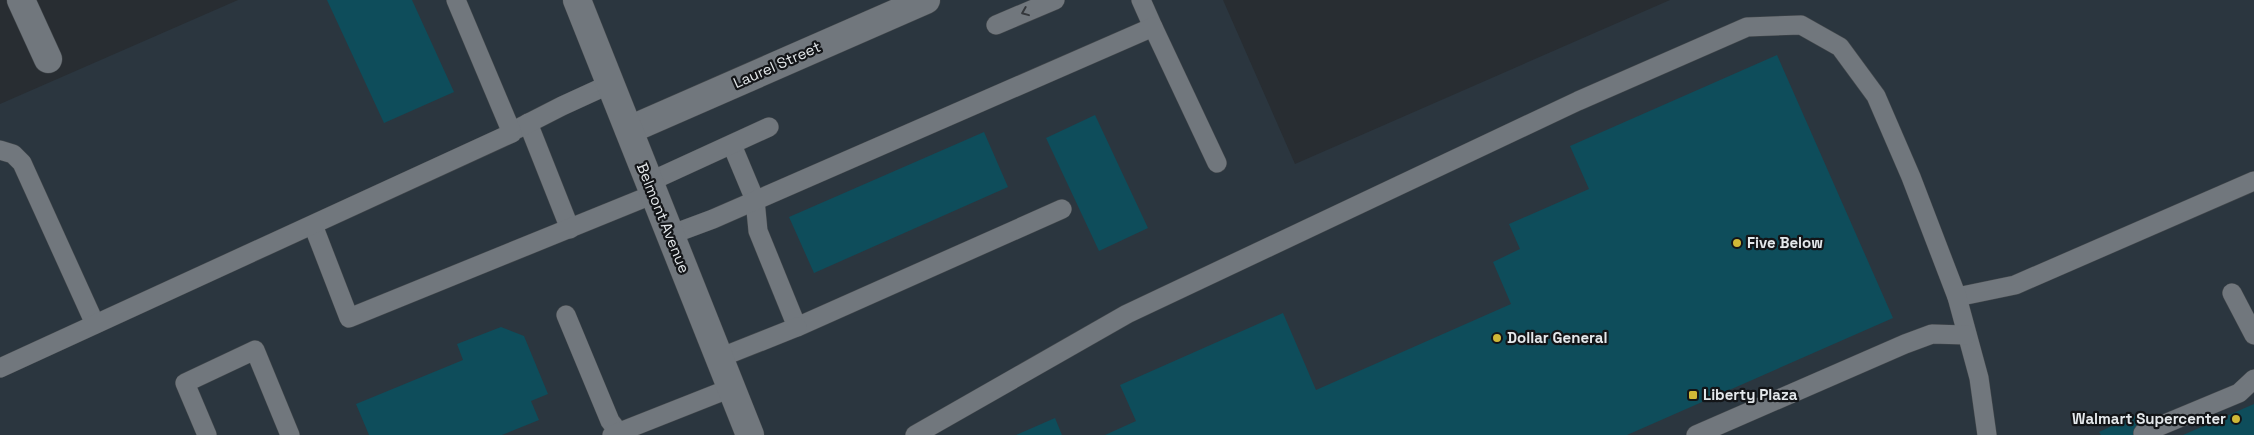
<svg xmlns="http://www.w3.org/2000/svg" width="2254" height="435" viewBox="0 0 2254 435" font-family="'Space Grotesk',sans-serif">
<rect width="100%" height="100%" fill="#282d32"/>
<polygon fill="#2b363f" points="238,0 1223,0 1295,164 1670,0 2254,0 2254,435 0,435 0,104"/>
<g fill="#0e4d5b">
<polygon points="327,0 412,0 454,92 384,123"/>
<polygon points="1777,55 1893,318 1627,435 1105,435 1136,421 1120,385 1283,313 1316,390 1511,304 1493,262 1520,249 1509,224 1589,189 1570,146"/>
<polygon points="1095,115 1148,228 1099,251 1046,138"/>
<polygon points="984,132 1008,187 814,273 789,217"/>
<polygon points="501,327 524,336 548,394 531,401 539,420 502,435 369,435 356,404 463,360 457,344"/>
<polygon points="2254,404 2254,435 2183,435"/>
<polygon points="2136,415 2144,435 2101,435 2099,432"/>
<polygon points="1055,418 1062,435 1016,435"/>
</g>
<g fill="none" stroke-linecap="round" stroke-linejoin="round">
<defs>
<g id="service">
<polyline points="1141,0 1153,27"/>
<polyline points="996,25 1055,0"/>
<polyline points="528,123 570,229"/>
<polyline points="517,129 562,106 610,84"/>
<polyline points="732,145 755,200 758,231 797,327 1062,209"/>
<polyline points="0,150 13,154 22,163 95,324"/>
<polyline points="649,182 769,127"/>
<polyline points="313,225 349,318 654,194"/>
<polyline points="670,235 713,219 1153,27 1217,163"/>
<polyline points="2232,293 2254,335"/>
<polyline points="1957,297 2015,285 2254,181"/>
<polyline points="566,315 610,421 621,435"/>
<polyline points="719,358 797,327"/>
<polyline points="0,368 512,133 456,0"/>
<polyline points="2143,433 2239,393 2254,379"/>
<polyline points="207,435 185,383 255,350 290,435"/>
<polyline points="612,435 731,388"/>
<polyline points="915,435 1127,314 1578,101 1747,27 1801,25 1840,47 1876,96 1911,177 1957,297 1979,378 1987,435"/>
<polyline points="1696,435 1905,344 1932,334 1966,335"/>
</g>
<g id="minor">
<polyline points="21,0 48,59"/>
<polyline points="629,130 926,0"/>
</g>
<polyline id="secondary" points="577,0 750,435"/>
</defs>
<use href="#service" stroke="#43484c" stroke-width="20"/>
<use href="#minor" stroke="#43484c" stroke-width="29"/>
<use href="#secondary" stroke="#43484c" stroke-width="29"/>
<use href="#service" stroke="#71777d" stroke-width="19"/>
<use href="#minor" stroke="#71777d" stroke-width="28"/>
<use href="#secondary" stroke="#71777d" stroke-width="28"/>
</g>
<defs><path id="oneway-chevron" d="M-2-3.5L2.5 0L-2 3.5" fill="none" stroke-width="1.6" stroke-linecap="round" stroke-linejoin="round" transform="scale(1.25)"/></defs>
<use stroke="#34373b" href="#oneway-chevron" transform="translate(1025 12) rotate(158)"/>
<g fill="#d0b837" stroke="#131518" stroke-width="2">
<circle cx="1737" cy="243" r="5"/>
<circle cx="1497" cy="338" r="5"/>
<rect x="1688" y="390" width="10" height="10" rx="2.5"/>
<circle cx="2236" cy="419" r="5"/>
</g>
<g text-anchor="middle" stroke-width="4.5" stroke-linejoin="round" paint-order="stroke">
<g font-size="15" fill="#e4e8eb" stroke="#131518">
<text transform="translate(777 65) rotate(-24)" y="5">Laurel Street</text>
<text transform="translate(663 218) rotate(68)" y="5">Belmont Avenue</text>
</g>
<g font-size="15" font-weight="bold" fill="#e4e8eb" stroke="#131518" text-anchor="start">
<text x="1747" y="248">Five Below</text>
<text x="1507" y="343">Dollar General</text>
<text x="1703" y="400">Liberty Plaza</text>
<text x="2226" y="424" text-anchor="end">Walmart Supercenter</text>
</g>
</g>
</svg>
